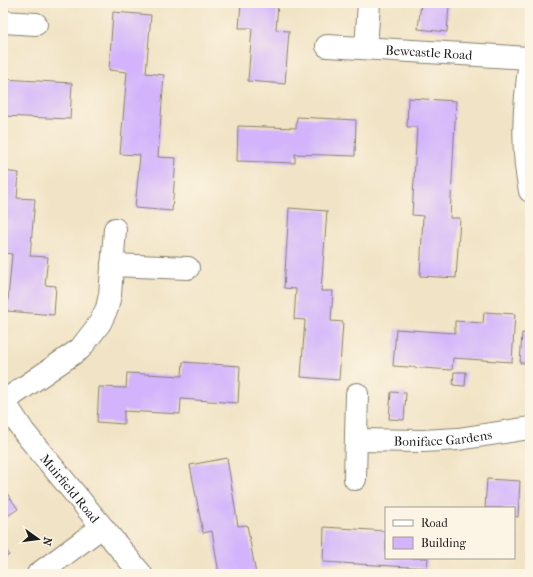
<svg xmlns="http://www.w3.org/2000/svg" width="533" height="577" viewBox="0 0 533 577" font-family="'IM FELL French Canon',serif">
<rect width="100%" height="100%" fill="#fcf5e5"/>
<filter id="ink" filterUnits="userSpaceOnUse"><feTurbulence type="fractalNoise" baseFrequency=".025" numOctaves="2"/><feDisplacementMap in="SourceGraphic" scale="8" xChannelSelector="R" yChannelSelector="G"/><feConvolveMatrix kernelMatrix="1 2 1 2 8 2 1 2 1" color-interpolation-filters="sRGB"/></filter>
<filter id="wash" filterUnits="userSpaceOnUse"><feTurbulence type="fractalNoise" baseFrequency=".012" numOctaves="4" result="noise"/><feDisplacementMap in="SourceGraphic" scale="16" xChannelSelector="R" yChannelSelector="G"/><feGaussianBlur stdDeviation="0.9" result="paint"/><feColorMatrix in="noise" values="0 0 0 0 0 0 0 0 0 0 0 0 0 0 0 0 0 1.4 0 .05"/><feComposite in="paint" operator="in"/></filter>
<g filter="url(#wash)">
<rect width="100%" height="100%" fill="#f1e3c5"/>
<g id="blocks">
<g fill="#d2b3fc">
<polygon points="241,3 278,3 276,30 289,31 285,84 248,81 252,28 239,28"/>
<polygon points="421,3 449,5 447,32 418,29"/>
<polygon points="113,12 151,15 146,73 164,75 158,157 176,158 172,211 135,208 140,155 120,154 127,72 109,70"/>
<polygon points="3,79 72,83 70,119 3,116"/>
<polygon points="408,98 456,101 450,218 460,218 456,278 420,276 423,216 412,215 417,127 407,127"/>
<polygon points="297,117 356,120 355,156 295,154 295,163 237,161 238,126 296,128"/>
<polygon points="3,171 19,173 17,198 35,199 30,256 48,257 45,285 56,286 54,315 7,311 12,254 3,253"/>
<polygon points="289,208 327,211 321,291 333,291 331,321 343,322 339,380 301,377 305,320 294,319 296,289 284,288"/>
<polygon points="484,312 515,314 512,362 453,358 452,370 393,366 396,329 455,333 455,321 483,323"/>
<polygon points="522,333 530,334 530,363 520,363"/>
<polygon points="183,362 240,366 238,403 181,399 180,414 124,411 124,424 97,422 99,387 126,388 127,373 182,376"/>
<polygon points="454,372 466,372 465,386 453,385"/>
<polygon points="391,392 406,393 404,420 389,419"/>
<polygon points="227,458 238,526 247,525 256,574 219,574 212,531 203,533 190,465"/>
<polygon points="487,479 520,481 518,517 514,516 514,508 485,508"/>
<polygon points="3,488 18,509 3,519"/>
<polygon points="324,527 386,531 386,558 428,558 427,568 323,562"/>
<polygon points="6,549 9,555 3,558 3,551"/>
</g>
</g>
</g>
<g filter="url(#ink)">
<use href="#blocks" fill-opacity="0" stroke="#868070" stroke-width="1"/>
<g fill="none" stroke-linecap="round" stroke-linejoin="round">
<defs>
<g id="minor">
<polyline points="3,22 36,24"/>
<path id="s1" d="M327,46L530,58"/>
<polyline points="366,48 369,3"/>
<path d="M530,61C524,104 521,148 530,191"/>
<polyline points="112,265 188,268"/>
<polyline points="4,401 80,349 100,323 107,308 110,295 115,229"/>
<path id="s2" d="M356,440L423,441L458,439L530,428"/>
<polyline points="355,479 357,394"/>
<polyline points="38,574 102,527"/>
</g>
<g id="tertiary">
<path id="s3" d="M3,400L24,432L141,574"/>
</g>
</defs>
<use href="#minor" stroke="#868070" stroke-width="24"/>
<use href="#tertiary" stroke="#868070" stroke-width="24"/>
<use href="#minor" stroke="#fff" stroke-width="22"/>
<use href="#tertiary" stroke="#fff" stroke-width="22"/>
</g>
</g>
<g text-anchor="middle" stroke-width="4" stroke-linejoin="round" paint-order="stroke">
<g font-size="13" fill="#1c1c1c" stroke="#fcf5e5">
<text dy="5" stroke="none"><textPath href="#s1" startOffset="102">Bewcastle Road</textPath></text>
<text dy="5" stroke="none"><textPath href="#s2" startOffset="87">Boniface Gardens</textPath></text>
<text dy="5" stroke="none"><textPath href="#s3" startOffset="111">Muirfield Road</textPath></text>
</g>
</g>
<rect width="533" height="577" fill="none" stroke="#fcf5e5" stroke-width="16"/>
<rect x="385" y="507" width="130" height="52" fill="#fcf5e5" stroke="#a29e95"/>
<rect x="393" y="520" width="20" height="6" fill="#ffffff" stroke="#a29e95"/>
<text x="421" y="527" font-size="12" fill="#1c1c1c">Road</text>
<rect x="393" y="537" width="20" height="12" fill="#d2b3fc" stroke="#a29e95"/>
<text x="421" y="547" font-size="12" fill="#1c1c1c">Building</text>
<g transform="translate(38 539) rotate(104)" stroke="#fcf5e5" stroke-width="3" paint-order="stroke">
<path d="M0-3L7 15L0 10L-7 15Z" fill="#1c1c1c"/>
<text y="-6" font-size="11" font-weight="bold" text-anchor="middle" fill="#1c1c1c">N</text>
</g>
</svg>
